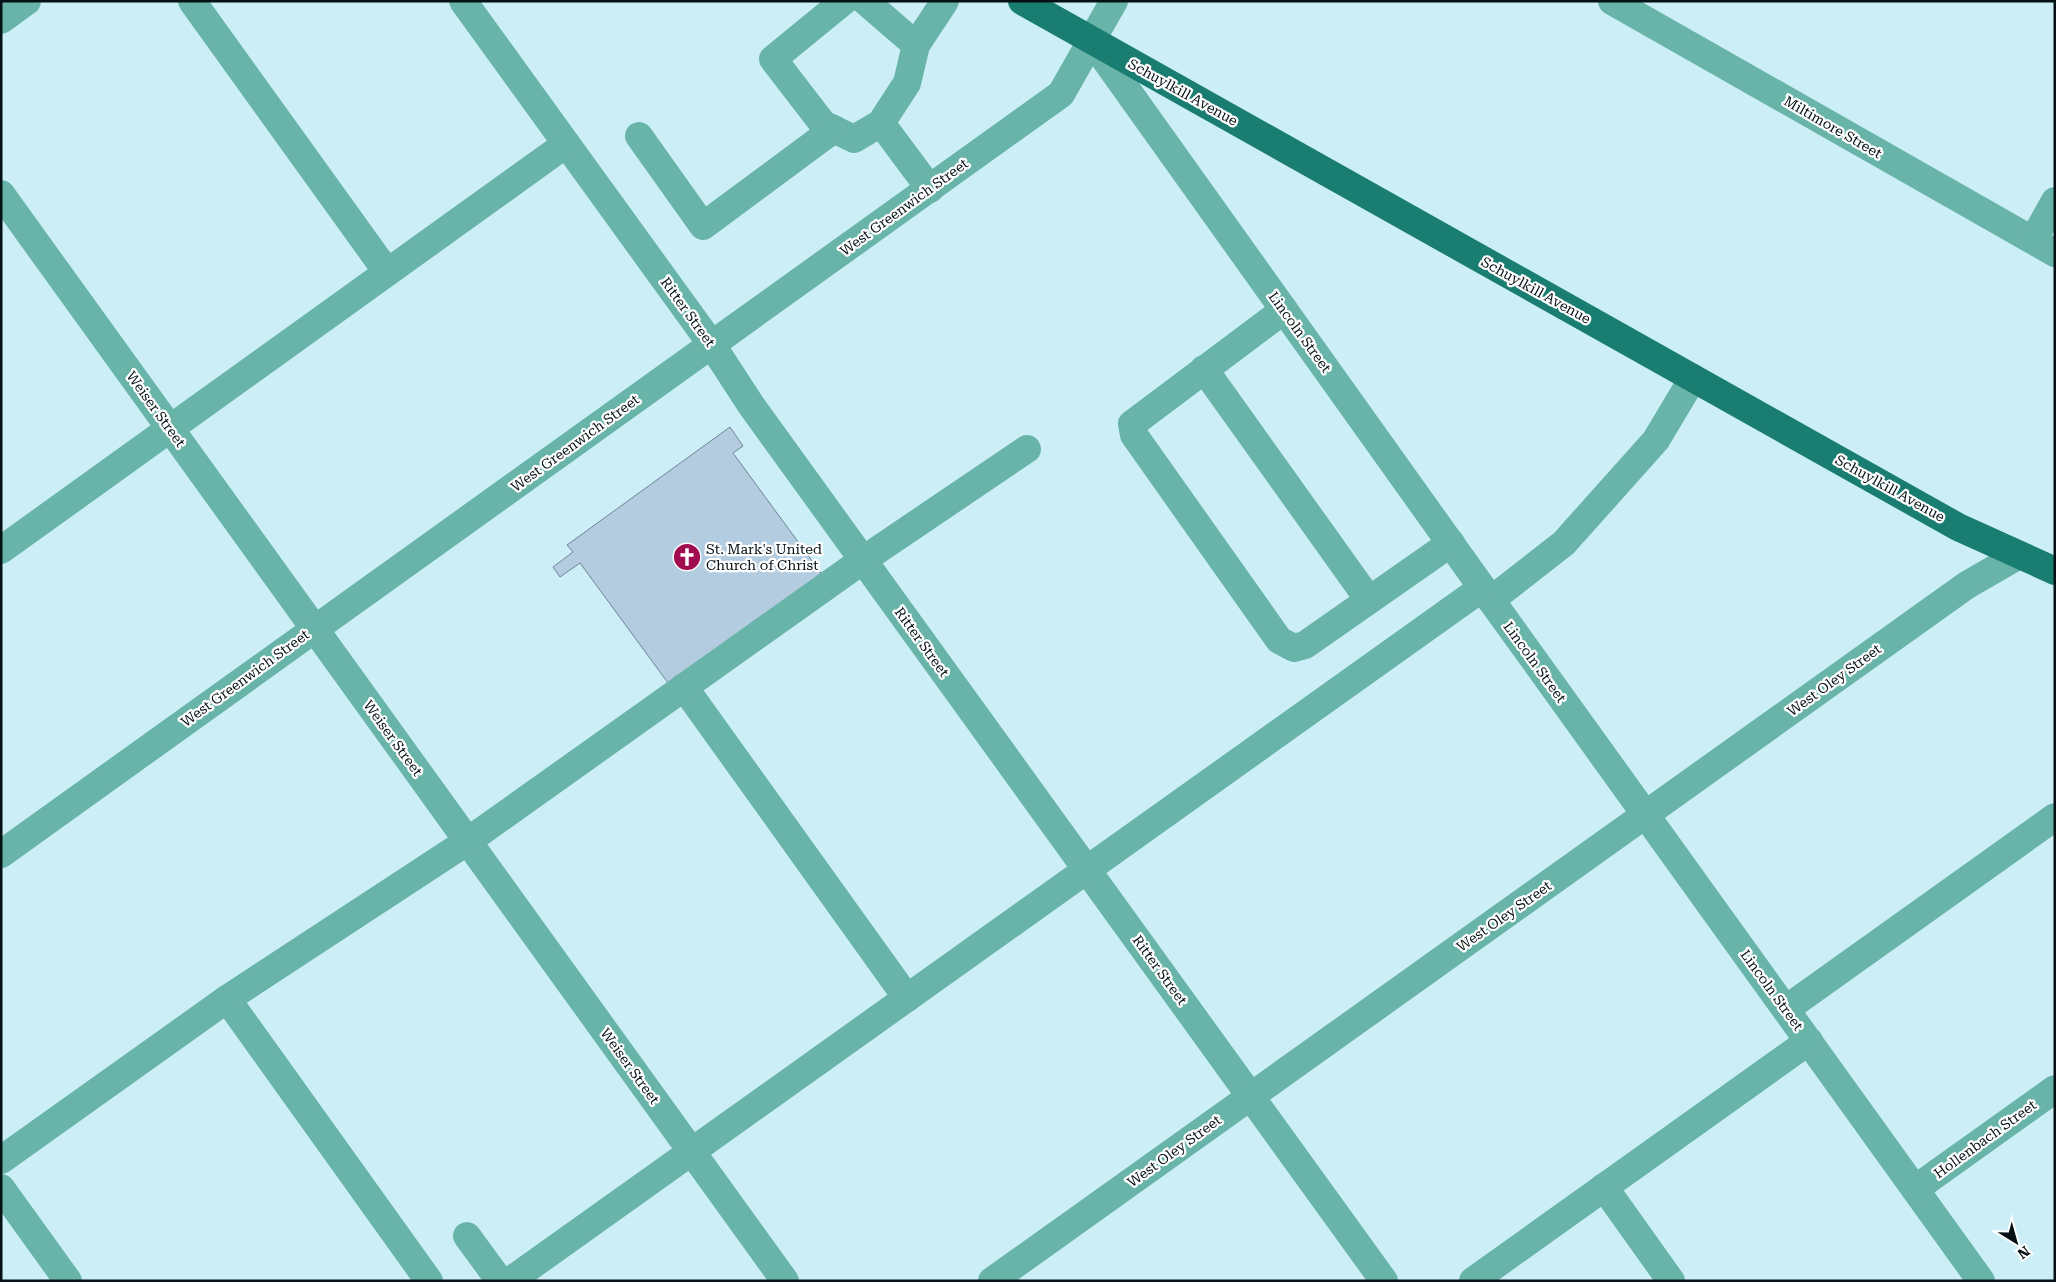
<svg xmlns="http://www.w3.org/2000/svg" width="2056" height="1282" viewBox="0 0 2056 1282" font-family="'Roboto Serif',serif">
<rect width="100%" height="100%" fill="#cceff7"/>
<polygon fill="#b4cce0" stroke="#6e8496" points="730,427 743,446 733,453 826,580 674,691 580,563 560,577 553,567 573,552 567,545"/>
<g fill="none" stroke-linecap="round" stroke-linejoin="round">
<g stroke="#69b4a9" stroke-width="28">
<polyline points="192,1 387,272"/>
<polyline points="463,1 712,345 751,405 863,560 1384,1281"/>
<polyline points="844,1 773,59 823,124 854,139 881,123 907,83 916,45 865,1"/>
<polyline points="1612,1 2055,253"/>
<polyline points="1,20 27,1"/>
<polyline points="1092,41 1491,600 1981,1281"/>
<polyline points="916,45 945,1"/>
<polyline points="881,123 930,189"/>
<polyline points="639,136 703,226 834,129"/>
<polyline points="1,194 785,1281"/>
<polyline points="2033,240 2055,201"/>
<polyline points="1284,310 1132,424 1134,435 1279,640 1294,648 1305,645 1451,543"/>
<polyline points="1204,369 1369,600"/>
<polyline points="1,550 566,144"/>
<polyline points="1491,600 1564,543 1656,440 1693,378"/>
<polyline points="684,687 907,998"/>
<polyline points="1,854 1061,94 1114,1"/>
<polyline points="227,999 429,1281"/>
<polyline points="1786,1009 2055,817"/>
<polyline points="1,1160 227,999 468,841 863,560 1027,449"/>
<polyline points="1604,1187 1671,1281"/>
<polyline points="1,1188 68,1281"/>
<polyline points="1915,1189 2055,1089"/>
<polyline points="467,1236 500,1281"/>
<polyline points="510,1281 1482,588"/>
<polyline points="992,1281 1967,585 2019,555"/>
<polyline points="1473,1281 1809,1041"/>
</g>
<polyline stroke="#1a7d72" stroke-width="28" points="1022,1 1958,527 2055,571"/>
</g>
<defs>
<symbol id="church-disc" viewBox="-11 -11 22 22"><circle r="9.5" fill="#a10c50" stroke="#fff"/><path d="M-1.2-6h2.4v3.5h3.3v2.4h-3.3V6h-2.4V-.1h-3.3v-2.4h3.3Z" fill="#fff"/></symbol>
</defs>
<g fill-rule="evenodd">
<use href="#church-disc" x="671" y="541" width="32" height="32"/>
</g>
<g text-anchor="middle" stroke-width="4.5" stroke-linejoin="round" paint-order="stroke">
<g font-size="14" fill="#051114" stroke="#fff">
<text transform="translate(1183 92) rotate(29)" y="5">Schuylkill Avenue</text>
<text transform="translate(1833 127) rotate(30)" y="5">Miltimore Street</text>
<text transform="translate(904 207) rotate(-36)" y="5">West Greenwich Street</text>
<text transform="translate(1536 290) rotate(29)" y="5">Schuylkill Avenue</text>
<text transform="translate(688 312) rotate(54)" y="5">Ritter Street</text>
<text transform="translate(1300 332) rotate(54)" y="5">Lincoln Street</text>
<text transform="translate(156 409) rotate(54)" y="5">Weiser Street</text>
<text transform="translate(575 443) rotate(-36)" y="5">West Greenwich Street</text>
<text transform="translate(1890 488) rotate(29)" y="5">Schuylkill Avenue</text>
<text transform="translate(922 642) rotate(54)" y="5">Ritter Street</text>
<text transform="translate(1535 662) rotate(54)" y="5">Lincoln Street</text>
<text transform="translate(245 678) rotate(-36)" y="5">West Greenwich Street</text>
<text transform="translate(1834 680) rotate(-36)" y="5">West Oley Street</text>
<text transform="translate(393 738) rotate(54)" y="5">Weiser Street</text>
<text transform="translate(1504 916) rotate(-35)" y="5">West Oley Street</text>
<text transform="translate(1160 970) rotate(54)" y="5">Ritter Street</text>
<text transform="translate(1772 990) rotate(54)" y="5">Lincoln Street</text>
<text transform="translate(630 1066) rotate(54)" y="5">Weiser Street</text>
<text transform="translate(1985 1139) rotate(-36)" y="5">Hollenbach Street</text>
<text transform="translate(1174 1151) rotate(-36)" y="5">West Oley Street</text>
</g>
<g font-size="14" fill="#051114" stroke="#fff" text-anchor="start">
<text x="706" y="554">St. Mark's United<tspan x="706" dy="16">Church of Christ</tspan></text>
</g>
</g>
<rect width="2056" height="1282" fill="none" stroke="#051114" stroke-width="5"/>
<g transform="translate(2016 1242) rotate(143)" stroke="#ffffff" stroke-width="4" paint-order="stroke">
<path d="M0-4L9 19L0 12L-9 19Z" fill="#051114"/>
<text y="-8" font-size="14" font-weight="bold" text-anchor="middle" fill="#051114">N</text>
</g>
</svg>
